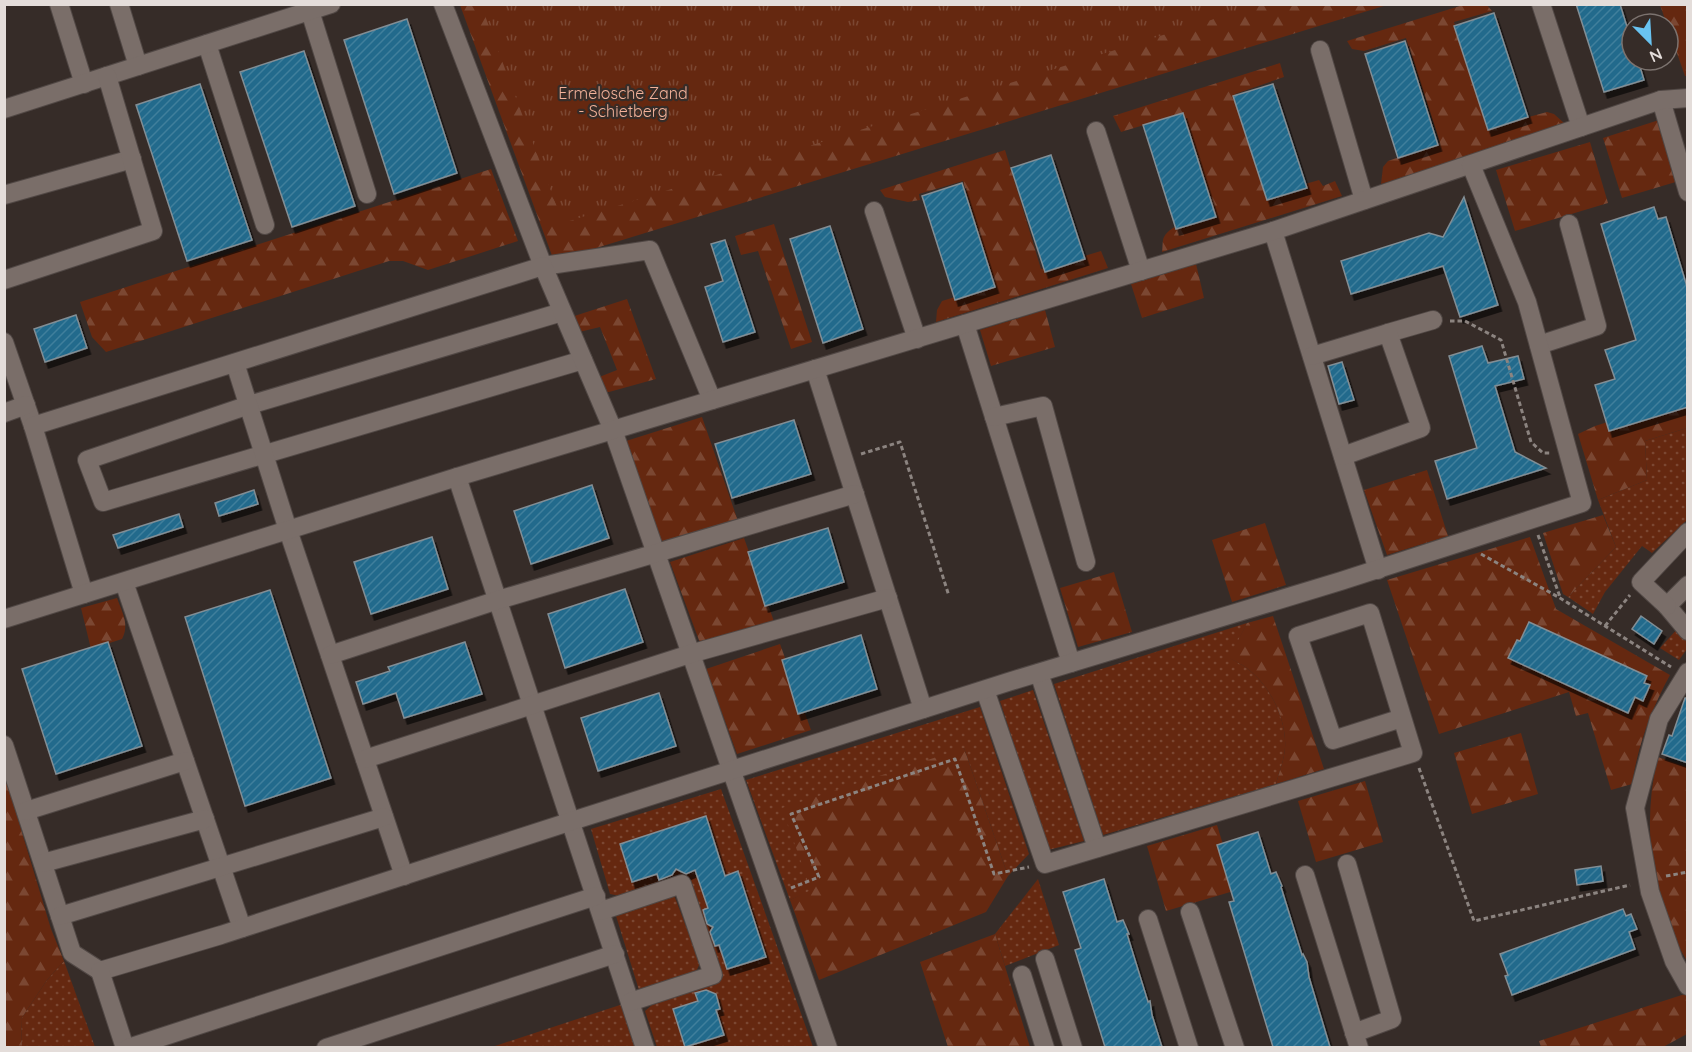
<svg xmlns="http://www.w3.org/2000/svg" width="1692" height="1052" viewBox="0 0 1692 1052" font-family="Quicksand,sans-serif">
<defs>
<pattern id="grass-dots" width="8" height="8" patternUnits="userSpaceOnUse" patternTransform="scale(1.5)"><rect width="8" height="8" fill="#652810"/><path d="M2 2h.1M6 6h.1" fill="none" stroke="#7b4732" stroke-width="1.8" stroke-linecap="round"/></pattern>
<pattern id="forest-firs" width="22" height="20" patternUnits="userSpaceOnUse" patternTransform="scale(1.5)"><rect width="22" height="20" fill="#652810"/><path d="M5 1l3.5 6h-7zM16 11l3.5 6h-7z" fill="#7b4732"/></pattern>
<pattern id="park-tufts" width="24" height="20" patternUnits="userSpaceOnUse" patternTransform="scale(1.5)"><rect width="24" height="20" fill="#652810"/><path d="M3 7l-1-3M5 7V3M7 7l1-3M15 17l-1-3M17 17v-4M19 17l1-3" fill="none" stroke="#7b4732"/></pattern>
<pattern id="building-hatch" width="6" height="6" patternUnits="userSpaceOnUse" patternTransform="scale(1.5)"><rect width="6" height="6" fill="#216a8c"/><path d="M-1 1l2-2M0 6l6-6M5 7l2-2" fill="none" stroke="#417f9c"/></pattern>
<filter id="shadow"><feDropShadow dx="3.5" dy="6" stdDeviation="0" flood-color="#0009"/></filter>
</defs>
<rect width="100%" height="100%" fill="#362c28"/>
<g fill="url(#grass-dots)">
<polygon points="1687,428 1687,520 1652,553 1642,546 1605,592 1593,614 1568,597 1616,547 1598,500 1647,480 1645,441"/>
<polygon points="1687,618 1687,649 1679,660 1660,648"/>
<path d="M1247,623L1230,658C1236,662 1244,665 1249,670C1271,687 1287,721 1285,748C1284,761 1279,772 1276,784L1103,835L1054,684Z"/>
<polygon points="1033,690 1084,841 1048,850 1000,701"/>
<polygon points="980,707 1029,854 1008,876 964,748 811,891 790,900 746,780"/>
<polygon points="721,789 813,1047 657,1047 645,1011 652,1005 713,982 683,876 677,875 620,896 610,894 591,829"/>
<polygon points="1038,879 1059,945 1005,966 995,934"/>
<polygon points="674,895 700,963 695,974 639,990 616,916 617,913"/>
<polygon points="64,961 95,1047 22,1047 21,1019 47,980"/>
<polygon points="623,1004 637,1048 489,1048"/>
</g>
<g fill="url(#forest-firs)">
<polygon points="460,5 1387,5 554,261"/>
<polygon points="1463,5 1487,5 1492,11 1454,22 1487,128 1547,112 1554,114 1564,123 1446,164 1381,184 1383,167 1388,161 1440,143 1406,38 1364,51 1352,49 1347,41"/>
<polygon points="1660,5 1687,5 1687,76 1685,76"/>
<path d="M1280,63L1284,77L1235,94L1267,195L1319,180L1323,186L1335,181L1342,196L1162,252C1163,247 1162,241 1164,237C1170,224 1202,217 1214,213L1180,114L1121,132L1113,116Z"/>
<polygon points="1659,120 1679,181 1622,198 1603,138"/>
<polygon points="1590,142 1608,203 1515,231 1496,170"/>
<polygon points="1005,150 1041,269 1101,251 1108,268 936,322 937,310 942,301 994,285 963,181 919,194 920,200 908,202 885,197 880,190"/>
<polygon points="491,169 518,241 428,270 403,261 389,261 106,352 92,337 80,302"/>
<polygon points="774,224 812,342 791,349 758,251 741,255 735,236"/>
<polygon points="1196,264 1204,298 1142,318 1131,284"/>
<polygon points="627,299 656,379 609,392 597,393 584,383 617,370 600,327 567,335 562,320"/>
<polygon points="1045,310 1055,347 991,366 980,330"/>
<polygon points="1687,397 1687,428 1645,441 1647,480 1598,500 1578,434 1595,426"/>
<polygon points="702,417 738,521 662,545 626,441"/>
<polygon points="1427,470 1448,536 1387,555 1364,490"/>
<polygon points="1603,515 1616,547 1568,597 1563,594 1543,533"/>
<polygon points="1265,523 1286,585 1232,602 1212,540"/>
<path d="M1530,537L1556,609L1670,675C1651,710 1638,745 1632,784L1611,790L1588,713L1576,716L1569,692L1439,734L1387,580Z"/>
<polygon points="744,538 776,627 703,651 670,562"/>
<polygon points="1114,572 1132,632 1078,647 1060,588"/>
<path d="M117,598C122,612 130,625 122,639L91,649L81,608Z"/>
<path d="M1273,616L1324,769L1276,784C1279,772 1284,761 1285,748C1287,721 1271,687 1249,670C1244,665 1236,662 1229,658L1247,623Z"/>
<polygon points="780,644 811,730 737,754 706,669"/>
<polygon points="1521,733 1538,794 1472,814 1454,753"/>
<polygon points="964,748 1008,876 986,912 819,980 790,900 811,890 782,808"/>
<path d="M1658,757L1687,767V961C1651,901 1641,825 1658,757Z"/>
<polygon points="5,776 51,929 64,961 47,980 21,1019 22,1047 5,1047"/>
<polygon points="1365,781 1383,842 1316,862 1298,801"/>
<polygon points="1217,825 1237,890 1166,911 1147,846"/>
<polygon points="995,934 1030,1047 948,1047 920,962"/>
<polygon points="1685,994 1687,997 1687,1034 1663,1047 1541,1047 1539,1041"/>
</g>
<polygon fill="url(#park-tufts)" points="481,5 1259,5 563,223"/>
<g fill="url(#building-hatch)" stroke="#828e95" stroke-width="1.5" filter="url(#shadow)">
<polygon points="1576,4 1620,4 1632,43 1632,60 1638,60 1644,80 1604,92"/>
<polygon points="1494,13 1528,117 1488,130 1454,26"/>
<polygon points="407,19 457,173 394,194 344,40"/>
<polygon points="1405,41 1438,145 1398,158 1365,54"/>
<polygon points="304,51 355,206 292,227 240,72"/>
<polygon points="200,84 252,240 187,261 136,105"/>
<polygon points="1273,84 1307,188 1267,200 1233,96"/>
<polygon points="1183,113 1216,217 1176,229 1143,125"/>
<polygon points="1051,155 1085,259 1045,272 1011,168"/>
<polygon points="962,183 995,287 955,300 922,196"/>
<polygon points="1464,197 1498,305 1460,317 1443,266 1351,294 1341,261 1429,233 1443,237"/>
<polygon points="1654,207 1658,219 1666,217 1688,290 1688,407 1609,431 1595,385 1615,379 1605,350 1636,340 1601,224"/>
<polygon points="830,226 863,329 823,343 790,239"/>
<polygon points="725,240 755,332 723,342 705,287 723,281 711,244"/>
<polygon points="76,315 87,348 45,362 34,329"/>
<polygon points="1482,346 1488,363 1518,356 1524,379 1495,386 1515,452 1546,468 1447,499 1435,461 1477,448 1449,356"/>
<polygon points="1342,362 1354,400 1339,404 1328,366"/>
<polygon points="794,420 811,474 732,498 715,444"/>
<polygon points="592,485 609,538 531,564 514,511"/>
<polygon points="254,490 258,504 219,516 215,503"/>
<polygon points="179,514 183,527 118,548 113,535"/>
<polygon points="828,528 844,582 765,606 748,552"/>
<polygon points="432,537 448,589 371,614 354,562"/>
<polygon points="625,589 643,642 565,668 548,614"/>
<polygon points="270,590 331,778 245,806 185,617"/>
<polygon points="1641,616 1662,631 1654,644 1632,629"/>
<polygon points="1529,622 1647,676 1644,683 1650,685 1643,701 1635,697 1628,713 1508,658 1517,640 1520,641"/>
<polygon points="861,635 877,689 798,714 782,660"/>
<polygon points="108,642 142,746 56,774 22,669"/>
<polygon points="465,642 482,694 404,718 396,693 363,704 356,682 390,671 388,667"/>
<polygon points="659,693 676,746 598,771 581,718"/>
<polygon points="1685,698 1688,698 1688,763 1662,754 1669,735 1672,736"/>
<polygon points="706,816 725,876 738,871 766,957 727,969 719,945 715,946 710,932 713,927 707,924 703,910 708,908 695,870 686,874 676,869 672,875 659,880 657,874 632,882 620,844"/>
<polygon points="1258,832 1271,874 1276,872 1282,886 1281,887 1302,955 1303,954 1307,962 1309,977 1330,1047 1273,1047 1229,902 1234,901 1217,845"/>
<polygon points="1601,866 1603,881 1577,885 1575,870"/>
<polygon points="1104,879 1117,922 1123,920 1129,934 1127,934 1148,1002 1150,1001 1152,1015 1162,1047 1105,1047 1075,950 1081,948 1063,892"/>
<polygon points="1623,909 1626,916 1631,914 1637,929 1629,932 1635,949 1512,995 1505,976 1508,975 1500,954"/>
<polygon points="706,990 716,994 720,1009 716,1010 724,1035 685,1047 673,1009 698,1001 695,993"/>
</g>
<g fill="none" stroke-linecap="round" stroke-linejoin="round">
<defs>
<g id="minor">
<polyline points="59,4 84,84"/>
<polyline points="119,4 138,66"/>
<polyline points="443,4 543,266 650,250 712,400"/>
<polyline points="1541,4 1581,127"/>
<polyline points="310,11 367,194"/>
<polyline points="207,44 265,225"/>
<polyline points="1320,50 1364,200"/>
<polyline points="1661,100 1688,192"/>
<polyline points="4,109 331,4"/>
<polyline points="1096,131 1141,271"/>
<polyline points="4,195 132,159"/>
<polyline points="874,211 917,339"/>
<polyline points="1273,231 1378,570"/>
<polyline points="4,280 153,231 107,76"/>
<polyline points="562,312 249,405 87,460 103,502 583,360"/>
<polyline points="965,324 1071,663"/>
<polyline points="1388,333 1433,320"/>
<polyline points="4,342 33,426"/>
<polyline points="1539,345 1597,326 1569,224"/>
<polyline points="1312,356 1388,333 1421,428 1343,456"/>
<polyline points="235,363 288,530 404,876"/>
<polyline points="815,369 923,709"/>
<polyline points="4,413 26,405"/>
<polyline points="994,417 1043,406 1086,562"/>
<polyline points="457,477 645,1048"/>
<polyline points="124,582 242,928"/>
<polyline points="1688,585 1667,606 1688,631"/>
<polyline points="84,594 33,426 543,266 613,430 828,1048"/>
<polyline points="1667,606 1641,582 1688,532"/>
<polyline points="4,619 457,477 1273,231 1661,100 1688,98"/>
<polyline points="330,655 498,600 855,494"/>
<polyline points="1688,672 1659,719 1635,808 1650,892 1674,961 1688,986"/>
<polyline points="1039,673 1097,848"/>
<polyline points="985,690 1045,864 1413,753 1370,613 1298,636 1333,740 1402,718"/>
<polyline points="4,745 72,953 100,971 221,935 572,821 1008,682 1341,581 1582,503 1527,302 1471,165"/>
<polyline points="365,759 690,654 888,598"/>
<polyline points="26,811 185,761"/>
<polyline points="43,863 205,819"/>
<polyline points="1347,864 1392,1019 1354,1033"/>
<polyline points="1305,875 1359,1048"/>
<polyline points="601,911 682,884 713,975 630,1002"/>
<polyline points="1190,912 1235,1048"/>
<polyline points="60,916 384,817"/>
<polyline points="1148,919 1189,1048"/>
<polyline points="1045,959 1073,1048"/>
<polyline points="100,971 125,1048"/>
<polyline points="1022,975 1045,1048"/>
<polyline points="128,1048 596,896"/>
<polyline points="326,1048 615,954"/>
</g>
</defs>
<use href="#minor" stroke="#514845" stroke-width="20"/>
<g stroke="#8c8480" stroke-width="3" stroke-dasharray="4.5 3" stroke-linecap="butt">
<polyline points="1450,321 1465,321 1501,340 1531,442 1543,453 1551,453"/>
<polyline points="861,454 900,442 949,596"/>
<polyline points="1538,535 1560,597"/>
<polyline points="1481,554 1560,598 1671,667"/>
<polyline points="1605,626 1630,595"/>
<polyline points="1419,768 1474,921 1630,885"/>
<polyline points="1666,876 1688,872"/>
<polyline points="791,888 819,877 791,814 955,759 994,874 1029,867"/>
</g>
<use href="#minor" stroke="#7a6e69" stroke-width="18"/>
</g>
<g text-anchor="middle" stroke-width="4.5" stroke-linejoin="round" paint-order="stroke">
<g font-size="16" fill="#f2b199" stroke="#362c28">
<text x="623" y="99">Ermelosche Zand<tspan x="623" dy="18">- Schietberg</tspan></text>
</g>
</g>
<rect width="1692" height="1052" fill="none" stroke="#e4ddda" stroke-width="12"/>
<g transform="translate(1650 42) rotate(156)"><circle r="28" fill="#362c28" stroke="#7c736f" stroke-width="1.5"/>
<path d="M0-4.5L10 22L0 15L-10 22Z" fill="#69c3f1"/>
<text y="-9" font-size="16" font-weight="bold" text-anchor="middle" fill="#e4ddda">N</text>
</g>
</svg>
